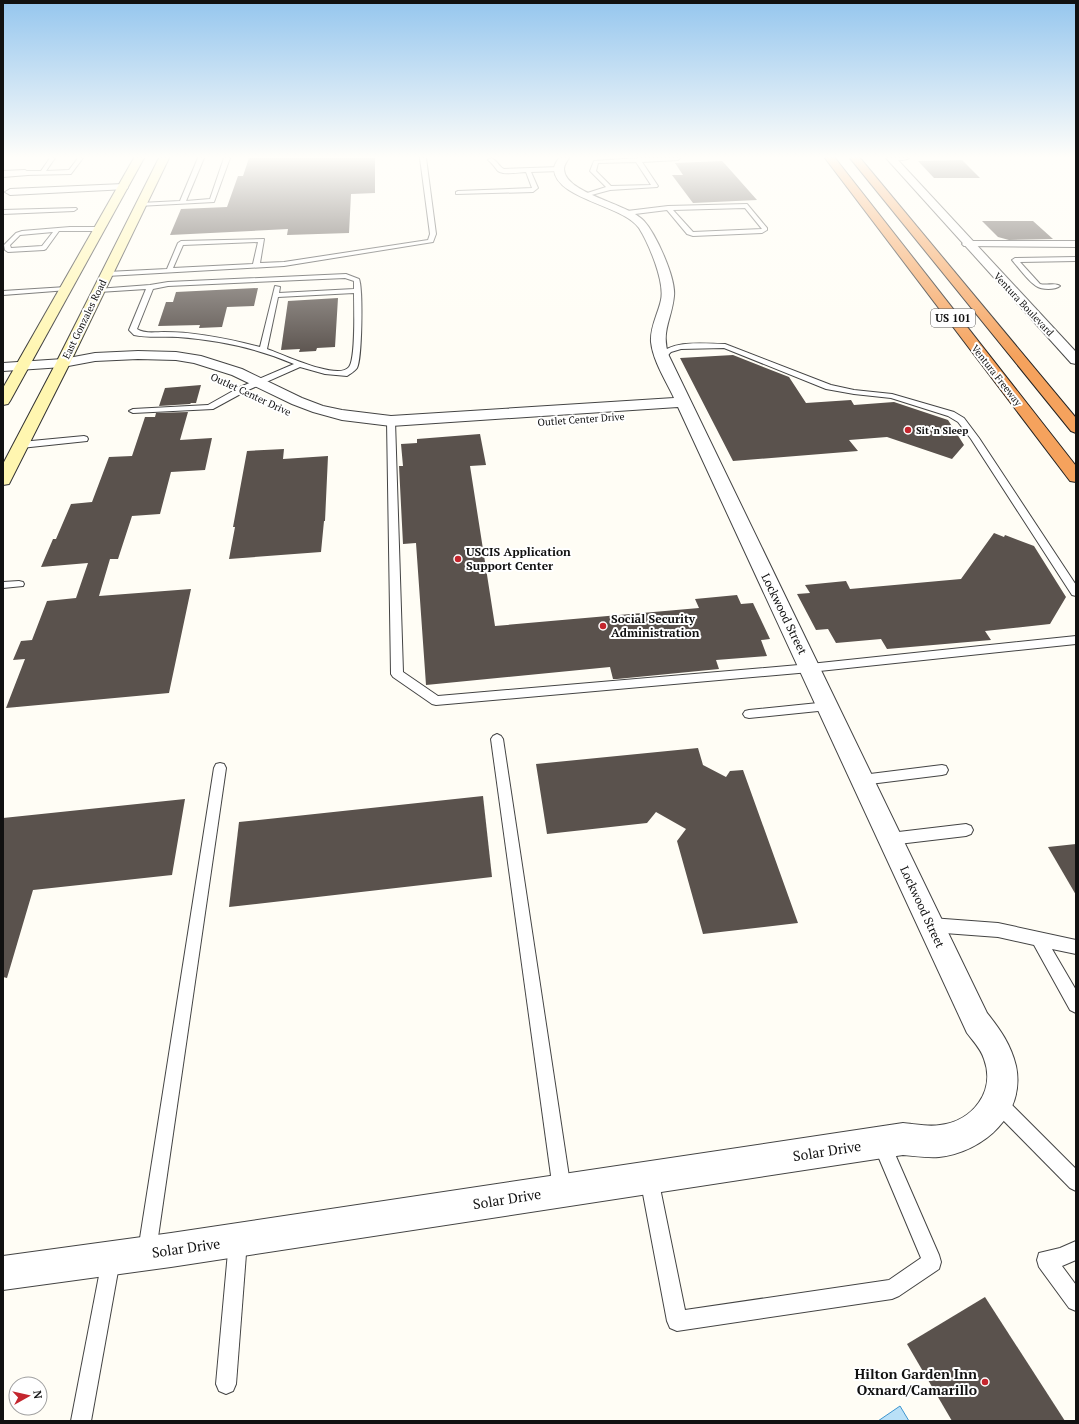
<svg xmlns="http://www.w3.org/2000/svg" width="1079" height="1424" viewBox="0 0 1079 1424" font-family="'PT Serif',serif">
<rect width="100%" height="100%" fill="#fffdf5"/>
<polygon fill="#b9e0f7" stroke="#3f96cf" points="900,1406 909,1421 878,1421"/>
<g fill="#5a524d">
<polygon points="249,158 375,158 375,193 351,194 349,233 287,235 288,229 170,235 181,209 227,207 238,176 243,176"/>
<polygon points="962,160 980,178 934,178 918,161"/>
<polygon points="722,161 725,164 757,200 693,203 672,175 683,175 675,163"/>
<polygon points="982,221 1033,221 1053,239 1009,240 998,237"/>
<polygon points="258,288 254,306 227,307 222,327 199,328 200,325 158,326 166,302 173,302 176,292"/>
<polygon points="338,298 335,347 317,348 316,351 299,352 300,349 281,350 288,301"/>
<polygon points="733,355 789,377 806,403 851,400 854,405 894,402 948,420 964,445 952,459 887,437 849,440 858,451 733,461 680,358"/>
<polygon points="201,385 196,403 191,403 190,404 159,406 165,388"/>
<polygon points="188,412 180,440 212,438 205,470 171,472 160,514 132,516 118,559 110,559 99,596 191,589 169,693 6,708 25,659 13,660 21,641 32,640 47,601 76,598 88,563 41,567 53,539 56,539 71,504 92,502 109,457 132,456 145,417 155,417 156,413"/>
<polygon points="480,434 486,465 470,466 495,626 699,608 695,599 737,595 741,604 753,603 770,639 761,640 767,656 716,660 719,669 617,679 613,679 610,667 426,685 416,543 403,544 399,466 403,466 401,444 417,443 417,439"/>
<polygon points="284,449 283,459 328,456 325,521 324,521 321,552 229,559 235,527 233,527 247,451"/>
<polygon points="994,533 1004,537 1005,535 1034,546 1066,597 1050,624 985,631 991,640 887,649 881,639 836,643 828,629 816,630 797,594 810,593 805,585 846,581 850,589 961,579"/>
<polygon points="698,748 703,765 726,777 730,771 743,770 798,923 703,934 677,841 686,829 656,812 647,823 547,834 536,764"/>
<polygon points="483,796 492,877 229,907 239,822"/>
<polygon points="185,799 172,875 33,890 7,978 3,977 3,818"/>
<polygon points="1076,844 1076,895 1048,847"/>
<polygon points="985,1297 1065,1421 952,1421 907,1344"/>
</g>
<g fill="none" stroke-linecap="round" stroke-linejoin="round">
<defs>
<g id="service">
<polygon points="50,158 55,158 46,171 69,170 78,158 83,158 71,174 25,175 22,173 25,171 41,171"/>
<polygon points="198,158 204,158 186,201 210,199 224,158 230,158 214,202 138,206 137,205 140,203 180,201"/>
<path d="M420,158H426L436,234L433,242L284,266L107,276L104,274L107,272L167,269L178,243L181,241L264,239L260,263L284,262L428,240L430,234ZM258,242L253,264L173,268L183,245Z"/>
<path d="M491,158C498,161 499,167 504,169L559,167L562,169L559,171L531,172L538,188L533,192L456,194V192L458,191L532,188L526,172C519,172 502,176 497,170C494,166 492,163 488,160Z"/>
<path d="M639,158H680L678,160L642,162L658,186L657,187L610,190L584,197L581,195L606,187L590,171L594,161ZM636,162L651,185L611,186L596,171L598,163Z"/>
<path d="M889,158H909C905,161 893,161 889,158Z"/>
<path d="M747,204L767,228V230L762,233L693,236L687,234L667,210L627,215L624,213L627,211L668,206ZM745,208L762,229L693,232L673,210Z"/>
<polygon points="76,208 77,209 74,211 3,214 3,210"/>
<path d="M70,227H100L103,229L100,231H59L46,249L44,250L8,252L5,250L4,245L16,233L22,231ZM53,232L42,246L11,248L10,245L20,235Z"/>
<path d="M1076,257V261L1020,262L1040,284C1047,286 1055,282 1060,286C1055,290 1042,290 1036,286C1028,281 1018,267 1012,260L1015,258Z"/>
<path d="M346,274L359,279C363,288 362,359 357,368C355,371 350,374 347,376L325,374L300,367L246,391L213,409L133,413L129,411L133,409L208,405L240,387L294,364C257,348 218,340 178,337C163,336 148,338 134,335L129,330L146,289L99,292L96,290L97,289L150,285L168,282ZM345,278L354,281V289L279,293L280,287L275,286L260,347C229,339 197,332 164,332C156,332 144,334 137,329L153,289L168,286ZM354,293C354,307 356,358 349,367C338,381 282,354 267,349L278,297Z"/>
<polygon points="66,287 69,289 68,290 3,295 3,291"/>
<path d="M725,344L831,385L854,390L892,394L954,412L964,418L979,438L1076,585V596L1072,595L971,439L958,422L948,416L891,398L854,394L826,389L724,348L681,349L671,352L665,358H659L658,356C672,339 705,344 725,344Z"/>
<polygon points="391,418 395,421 403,672 438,696 810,664 1076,636 1076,644 810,672 436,705 432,704 393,677 391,674 387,421"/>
<polygon points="84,436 87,437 88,439 87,441 21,448 17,445 21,442"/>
<polygon points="19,581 23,582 24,584 23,586 3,588 3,582"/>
<polygon points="828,702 832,703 834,706 832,709 828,710 749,718 745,717 743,714 745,711 749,710"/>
<polygon points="497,734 501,736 503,739 571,1190 568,1196 562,1199 556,1196 553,1190 491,739 493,736"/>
<polygon points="220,763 224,764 226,768 156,1251 154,1258 147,1260 140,1258 138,1251 214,768 216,764"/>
<polygon points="942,765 946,766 948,770 946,774 942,775 862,785 857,784 856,780 857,776 862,775"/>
<polygon points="966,824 971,826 973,830 971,834 966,836 890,845 885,843 883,839 885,835 890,833"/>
<polygon points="931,918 998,923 1076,940 1076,954 1052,949 1076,990 1076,1013 1070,1010 1034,945 998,937 931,932 926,930 924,925 926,920"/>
<polygon points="998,1095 1004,1097 1076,1169 1076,1191 1070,1188 992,1109 990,1103 992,1097"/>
<polygon points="882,1135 888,1138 939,1255 941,1262 939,1269 899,1296 892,1299 677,1331 670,1328 667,1321 640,1178 643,1172 649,1169 655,1172 658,1178 685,1310 889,1280 921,1258 873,1144 876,1138"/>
<polygon points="238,1232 245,1234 247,1241 236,1384 233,1391 226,1394 219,1391 216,1384 229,1241 231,1234"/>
<polygon points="1076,1241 1076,1260 1062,1266 1076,1285 1076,1311 1069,1308 1039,1267 1037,1260 1039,1253 1060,1248"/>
<polygon points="111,1251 118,1253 120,1260 91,1421 71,1421 102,1260 104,1253"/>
</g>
<g id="minor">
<path d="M559,158H569C567,161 564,165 564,169C565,194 628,203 644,221C656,234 676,278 674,296C672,319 660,332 669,356L987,1013C1000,1029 1011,1045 1016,1066C1026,1114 984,1152 939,1157C927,1158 915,1156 903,1155L171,1267L3,1290V1256L171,1233L903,1123C915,1124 928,1127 940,1125C973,1121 996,1091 984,1059C981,1049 973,1041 967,1033L678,407L391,426L342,420L313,412L292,404L232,375L194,363L176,360L138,359L95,361L63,367L3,371V363L63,359L95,353L138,351L176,352L201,356L242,369L302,398L323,406L342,410L391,416L674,398C666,381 653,361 651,342C650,327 658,314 661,300C665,282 649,244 639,228C623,205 555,199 554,169C554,165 557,161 559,158Z"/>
<polygon points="25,170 30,173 28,175 3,177 3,171"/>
<polygon points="123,184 128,187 127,189 10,195 5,192 10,189"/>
<polygon points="968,241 1076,241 1076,247 964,246 962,244 964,242"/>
</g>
<polygon id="tertiary" points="886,158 896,158 1076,352 1076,364 1071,363"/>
<g id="secondary">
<polygon points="134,158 144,158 10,401 8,404 3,405 3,388"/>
<polygon points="159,158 169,158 70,363 11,480 9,484 3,485 3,464 56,363"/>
</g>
<g id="motorway">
<polygon points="825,158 835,158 1076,466 1076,482 1070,481"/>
<polygon points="850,158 860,158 1076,418 1076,433 1071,431"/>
</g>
</defs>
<use href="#service" stroke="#444" stroke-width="2"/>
<use href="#minor" stroke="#444" stroke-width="2"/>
<use href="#tertiary" stroke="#444" stroke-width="2"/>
<use href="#secondary" stroke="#333" stroke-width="2"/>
<use href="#motorway" stroke="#222" stroke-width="2"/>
<use href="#service" fill="#fff" fill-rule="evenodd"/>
<use href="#minor" fill="#fff" fill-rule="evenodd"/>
<use href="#tertiary" fill="#fff" fill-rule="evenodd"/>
<use href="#secondary" fill="#fff6b0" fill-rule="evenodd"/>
<use href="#motorway" fill="#f5a25d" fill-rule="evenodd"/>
</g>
<linearGradient id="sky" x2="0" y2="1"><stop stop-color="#95c6ee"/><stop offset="0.44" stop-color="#fffefa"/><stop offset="1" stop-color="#fffefa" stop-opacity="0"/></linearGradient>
<rect width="1079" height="357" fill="url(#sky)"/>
<g fill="#c4262e" stroke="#fff" stroke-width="1.5">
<circle cx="908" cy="430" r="4"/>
<circle cx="458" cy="559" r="4"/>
<circle cx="603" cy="626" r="4"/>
<circle cx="985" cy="1382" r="4"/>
</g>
<g text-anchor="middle" stroke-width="4" stroke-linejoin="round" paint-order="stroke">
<g font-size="10" fill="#111" stroke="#fff">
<text transform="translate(1024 304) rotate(47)" y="4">Ventura Boulevard</text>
<text transform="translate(84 319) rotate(-64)" y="4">East Gonzales Road</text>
<text transform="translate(997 375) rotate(52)" y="4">Ventura Freeway</text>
<text transform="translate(251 394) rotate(25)" y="4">Outlet Center Drive</text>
<text transform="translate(581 419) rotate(-4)" y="4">Outlet Center Drive</text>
</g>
<g font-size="10" font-weight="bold" fill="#111" stroke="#fff" text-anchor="start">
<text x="916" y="434">Sit 'n Sleep</text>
</g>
<rect fill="#fff" stroke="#585858" stroke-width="1" x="931" y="309" width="44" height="18" rx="3"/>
<g font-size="11" font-weight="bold" fill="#111">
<text x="953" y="322">US 101</text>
</g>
<g font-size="12" font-weight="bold" fill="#111" stroke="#fff" text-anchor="start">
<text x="466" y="556">USCIS Application<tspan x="466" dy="14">Support Center</tspan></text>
<text x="611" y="623">Social Security<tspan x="611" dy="14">Administration</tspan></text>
</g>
<g font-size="12" fill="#111" stroke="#fff">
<text transform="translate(784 614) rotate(64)" y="4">Lockwood Street</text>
<text transform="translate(922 907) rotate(65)" y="4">Lockwood Street</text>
</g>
<g font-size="14" fill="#111" stroke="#fff">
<text transform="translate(827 1151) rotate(-9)" y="5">Solar Drive</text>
<text transform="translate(507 1199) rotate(-9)" y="5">Solar Drive</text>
<text transform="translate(186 1248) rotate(-8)" y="5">Solar Drive</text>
</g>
<g font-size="14" font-weight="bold" fill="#111" stroke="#fff" text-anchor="end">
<text x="977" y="1379">Hilton Garden Inn<tspan x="977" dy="16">Oxnard/Camarillo</tspan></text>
</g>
</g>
<rect width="1079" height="1424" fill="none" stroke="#111111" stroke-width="8"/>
<g transform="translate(28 1396) rotate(82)"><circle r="19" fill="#ffffff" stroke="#a0a0a0"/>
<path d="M0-3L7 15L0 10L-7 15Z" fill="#c4262e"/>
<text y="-6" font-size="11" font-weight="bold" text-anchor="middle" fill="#111111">N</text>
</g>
</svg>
